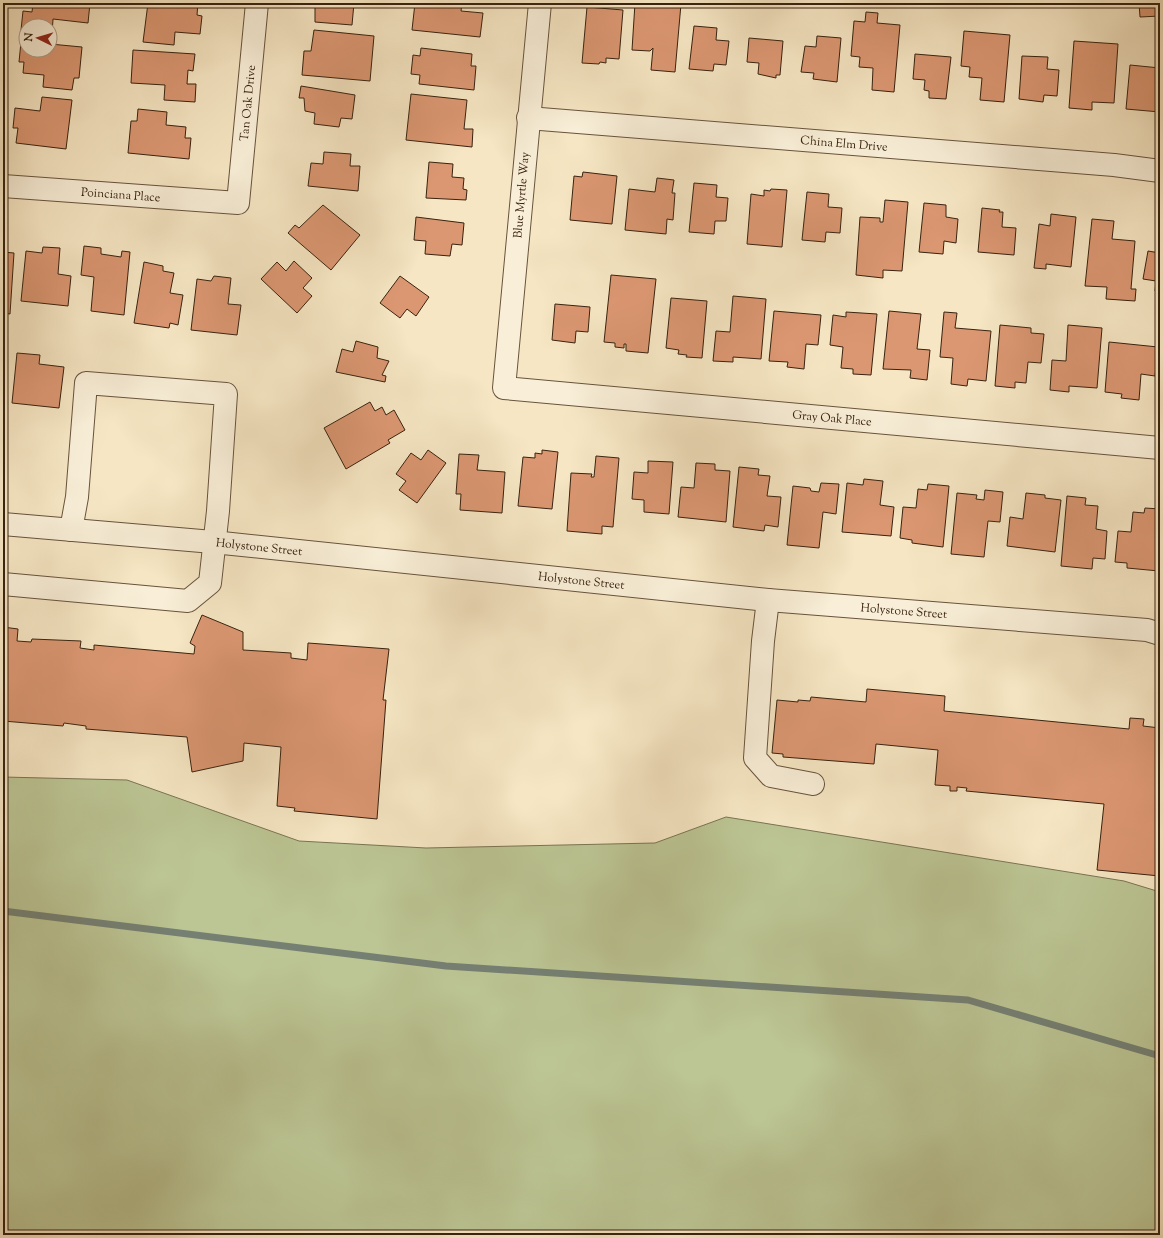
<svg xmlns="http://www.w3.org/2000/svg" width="1163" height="1238" viewBox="0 0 1163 1238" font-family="'Sorts Mill Goudy',serif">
<rect width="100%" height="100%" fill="#f6e6c3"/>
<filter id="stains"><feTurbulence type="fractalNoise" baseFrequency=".005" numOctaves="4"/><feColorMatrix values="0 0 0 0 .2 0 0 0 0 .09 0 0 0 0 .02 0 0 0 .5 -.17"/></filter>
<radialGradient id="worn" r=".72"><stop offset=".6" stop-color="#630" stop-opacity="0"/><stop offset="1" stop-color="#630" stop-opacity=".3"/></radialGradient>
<polygon fill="#bcc594" stroke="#7a7452" points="3,777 127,780 299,841 426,848 655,843 726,817 1124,881 1160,892 1160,1235 3,1235"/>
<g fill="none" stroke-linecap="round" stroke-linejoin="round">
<polyline stroke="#758073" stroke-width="7" points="3,911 446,966 968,1000 1160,1056"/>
</g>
<g fill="#db9772" stroke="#38220f">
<polygon points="33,3 90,3 88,23 53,19 52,34 50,34 50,26 26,26 26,31 21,30 23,11 32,12"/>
<polygon points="148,3 198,3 197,15 202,16 200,34 175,32 174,45 143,42"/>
<polygon points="315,3 354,3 352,25 315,22"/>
<polygon points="415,3 462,3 461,11 483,13 480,37 412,30"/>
<polygon points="635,3 681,4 675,72 651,70 653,48 650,51 632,50"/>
<polygon points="1139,3 1160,3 1160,16 1140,17"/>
<polygon points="587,7 623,10 619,59 606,58 606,63 600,62 599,64 582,63"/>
<polygon points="866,12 878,13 877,23 900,25 894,92 872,90 873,68 859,67 860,57 851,56 854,21 865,22"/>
<polygon points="694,26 717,28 716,40 729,41 726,65 714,64 713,71 689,69"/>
<polygon points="314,30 374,36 370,81 302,75 304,51 311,51"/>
<polygon points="964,31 1010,35 1004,102 980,100 982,78 969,77 970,67 961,66"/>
<polygon points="817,36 841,38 837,82 813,79 814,73 801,72 805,46 816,47"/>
<polygon points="749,38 783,41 780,75 776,75 776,78 758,74 759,63 747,62"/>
<polygon points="1074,41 1118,44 1114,103 1092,102 1092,110 1069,108"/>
<polygon points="21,42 26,42 26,50 50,50 50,44 82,47 79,78 74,78 72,90 43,87 44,75 23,73 24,62 19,62"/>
<polygon points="421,48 472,54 471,66 476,66 474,90 419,84 420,75 411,74 413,55 420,56"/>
<polygon points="133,50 195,54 193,71 188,70 187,84 196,84 195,102 164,100 165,85 131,83"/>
<polygon points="915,54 951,57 946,99 929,98 929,91 924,90 925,80 913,79"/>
<polygon points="1022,56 1048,57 1047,69 1059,70 1057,96 1044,95 1043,102 1019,99"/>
<polygon points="1130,65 1160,68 1160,112 1126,109"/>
<polygon points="301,86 355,95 352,119 341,118 339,127 314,124 315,113 305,111 304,98 299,98"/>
<polygon points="411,94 467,100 464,129 473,129 472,147 406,140"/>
<polygon points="42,97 72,100 66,149 16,143 18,128 13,128 15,108 40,111"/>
<polygon points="138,109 167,112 166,125 186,127 185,138 191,138 189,159 128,153 131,121 137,121"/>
<polygon points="324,152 351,154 350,166 360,166 358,191 308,186 311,163 323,164"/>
<polygon points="429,162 453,164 452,177 464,178 463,189 467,190 466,200 426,198"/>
<polygon points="583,172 617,176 612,224 570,220 574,176 582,177"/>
<polygon points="657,178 674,180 672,193 675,193 673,220 667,219 666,234 625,230 629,189 655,192"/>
<polygon points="694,183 717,185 716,197 728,198 726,221 715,221 714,234 689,232"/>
<polygon points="771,189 787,190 782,247 747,244 751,194 764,196 764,190 770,191"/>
<polygon points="807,192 829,194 828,207 842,208 840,233 826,232 825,242 802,240"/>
<polygon points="885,200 908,202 902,271 883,270 883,278 856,275 860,217 880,218 880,222 883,222"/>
<polygon points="924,203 946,205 946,217 958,219 956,243 944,241 943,254 919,252"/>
<polygon points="323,205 360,235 331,270 288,233 295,225 299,228"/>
<polygon points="982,208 1000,210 999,212 1003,212 1002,227 1016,228 1014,255 978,252"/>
<polygon points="1051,214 1076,217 1071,267 1046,264 1046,269 1034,268 1039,224 1050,226"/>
<polygon points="416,217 464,223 462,245 452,244 450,256 425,254 426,241 414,240"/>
<polygon points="1092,219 1114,221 1112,239 1135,241 1131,289 1136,289 1135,301 1106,299 1107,287 1085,286"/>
<polygon points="84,246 101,248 101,254 121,257 122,251 130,252 124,315 91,311 94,277 81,275"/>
<polygon points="43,247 60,248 58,274 71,276 68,306 21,301 26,251 42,253"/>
<polygon points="1148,251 1160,253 1160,292 1155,291 1156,281 1143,279"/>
<polygon points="3,252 14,253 10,314 3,313"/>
<polygon points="294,261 312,278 303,288 312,296 297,313 261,279 277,262 286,271"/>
<polygon points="144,262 163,266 163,271 174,273 170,293 183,295 178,325 170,323 169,328 134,323"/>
<polygon points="611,275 656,279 648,353 626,351 626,344 624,344 624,348 615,347 615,343 604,342"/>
<polygon points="214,276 231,278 228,304 241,305 237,335 191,330 197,279 211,281"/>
<polygon points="400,276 429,297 416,316 407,309 400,318 380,303"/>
<polygon points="733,296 766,299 761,359 733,357 733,362 713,361 716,331 730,332"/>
<polygon points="671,298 707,301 702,358 686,357 687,355 678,354 679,350 666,348"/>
<polygon points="555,304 590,307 588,332 576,331 575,343 552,340"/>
<polygon points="774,311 821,315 818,345 806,344 804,369 787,367 788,362 769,361"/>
<polygon points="889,311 921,314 917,349 930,350 927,380 910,378 911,370 883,369"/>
<polygon points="846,312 877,314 871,375 853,374 853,369 841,368 843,347 830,345 833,315 846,317"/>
<polygon points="944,312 957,313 955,328 991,331 986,381 968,379 967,386 951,384 953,358 940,357"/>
<polygon points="1000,325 1031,328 1031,333 1044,334 1041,363 1028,362 1026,383 1015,382 1015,388 995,386"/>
<polygon points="1068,325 1102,328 1097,388 1069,386 1069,392 1050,390 1052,360 1066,361"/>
<polygon points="356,341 378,347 377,358 389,361 382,375 386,376 385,382 336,372 342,349 353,352"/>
<polygon points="1109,342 1158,347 1155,376 1141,374 1139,400 1121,398 1122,394 1105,392"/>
<polygon points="17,353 40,355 39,364 64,367 59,408 12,403"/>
<polygon points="370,402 375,411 382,407 386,415 394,410 405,430 388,440 390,443 346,469 324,428"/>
<polygon points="428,450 446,463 417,503 399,490 406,481 396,474 411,453 421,460"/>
<polygon points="542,450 558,452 552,509 518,506 523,457 535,458 535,453 542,454"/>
<polygon points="459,454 479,455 477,470 505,472 502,513 460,510 461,494 456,494"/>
<polygon points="596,456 619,458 613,527 602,526 602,534 567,531 571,473 592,474 591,477 594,477"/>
<polygon points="648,461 673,462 669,514 644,512 644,500 632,499 634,472 648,473"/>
<polygon points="696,463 715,464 715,470 730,471 726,522 678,517 681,487 694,488"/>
<polygon points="739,467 759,469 758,475 770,476 767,496 781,497 778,527 765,525 764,531 733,527"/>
<polygon points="864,479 883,481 880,505 894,507 891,536 842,532 847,483 863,485"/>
<polygon points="821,483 839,484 836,514 823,512 819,548 787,545 793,486 810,488 811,491 819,492"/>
<polygon points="928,484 949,486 943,547 912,543 912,540 900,538 903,507 916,508 918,489 927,490"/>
<polygon points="985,490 1003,492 1000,522 988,521 984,557 951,554 957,493 977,495 976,499 984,500"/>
<polygon points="1026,493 1045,495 1045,498 1061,500 1055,552 1007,546 1010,517 1023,519"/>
<polygon points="1067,496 1086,498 1085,505 1098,506 1096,529 1107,531 1105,559 1093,558 1092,569 1061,566"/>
<polygon points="1145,508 1160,509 1159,571 1127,568 1127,563 1115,562 1118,531 1131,532 1133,512 1144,513"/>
<polygon points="202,615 243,632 243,650 291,653 291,658 307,660 308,643 389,649 383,700 386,700 377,819 294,811 295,808 277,806 281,747 244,743 243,761 192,772 187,737 86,729 86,726 64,723 63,726 3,721 3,627 18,629 17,641 31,642 32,639 81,641 80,648 94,650 94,645 194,654 195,646 190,643"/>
<polygon points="867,689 945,696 944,711 1129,729 1130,718 1144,719 1143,726 1160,728 1160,876 1097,870 1104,804 966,791 967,788 957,787 957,791 950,791 950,786 935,785 938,750 876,744 874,764 783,757 783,754 772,753 777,700 798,702 798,700 810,701 811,697 866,702"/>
</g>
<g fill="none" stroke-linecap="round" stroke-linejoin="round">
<defs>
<g id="minor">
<path id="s1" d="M540,3L504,388L1160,448"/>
<path id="s2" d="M528,118L1114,165L1160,171"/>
<path id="s3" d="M3,186L238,203L257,3"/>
<path id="s4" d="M3,524L213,542L768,600L1147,630L1160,634"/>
<polyline points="3,584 188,601 210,583 218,511 226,394 86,383 77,497 71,530"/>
<polyline points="768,600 763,641 755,758 771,776 813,784"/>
</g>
</defs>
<use href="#minor" stroke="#68533c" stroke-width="24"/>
<use href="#minor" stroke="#f9efd8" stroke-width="22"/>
</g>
<g text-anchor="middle" stroke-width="4" stroke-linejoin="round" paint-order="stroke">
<g font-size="12" fill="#38220f" stroke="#f9efd8">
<text dy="4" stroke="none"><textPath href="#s3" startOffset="336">Tan Oak Drive</textPath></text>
<text dy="4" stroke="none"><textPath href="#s2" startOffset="317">China Elm Drive</textPath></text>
<text dy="4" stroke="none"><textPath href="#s3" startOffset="118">Poinciana Place</textPath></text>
<text transform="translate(521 195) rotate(-85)" y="4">Blue Myrtle Way</text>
<text dy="4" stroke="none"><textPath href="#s1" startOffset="716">Gray Oak Place</textPath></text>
<text dy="4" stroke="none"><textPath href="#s4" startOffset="257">Holystone Street</textPath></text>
<text dy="4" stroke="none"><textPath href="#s4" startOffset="581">Holystone Street</textPath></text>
<text dy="4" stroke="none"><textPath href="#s4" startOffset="905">Holystone Street</textPath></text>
</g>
</g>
<rect width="1163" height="1238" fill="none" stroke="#f6e6c3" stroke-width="16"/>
<rect x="4" y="4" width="1155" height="1230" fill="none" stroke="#38220f" stroke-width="2"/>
<rect x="8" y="8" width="1147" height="1222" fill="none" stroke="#38220f"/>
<g transform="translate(38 38) rotate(275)"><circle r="19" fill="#f9efd8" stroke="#ac9d88"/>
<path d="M0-3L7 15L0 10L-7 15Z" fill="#8f2418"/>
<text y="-6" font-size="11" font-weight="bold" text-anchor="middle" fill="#38220f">N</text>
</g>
<rect width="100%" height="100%" filter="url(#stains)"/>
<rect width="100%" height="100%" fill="url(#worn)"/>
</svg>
